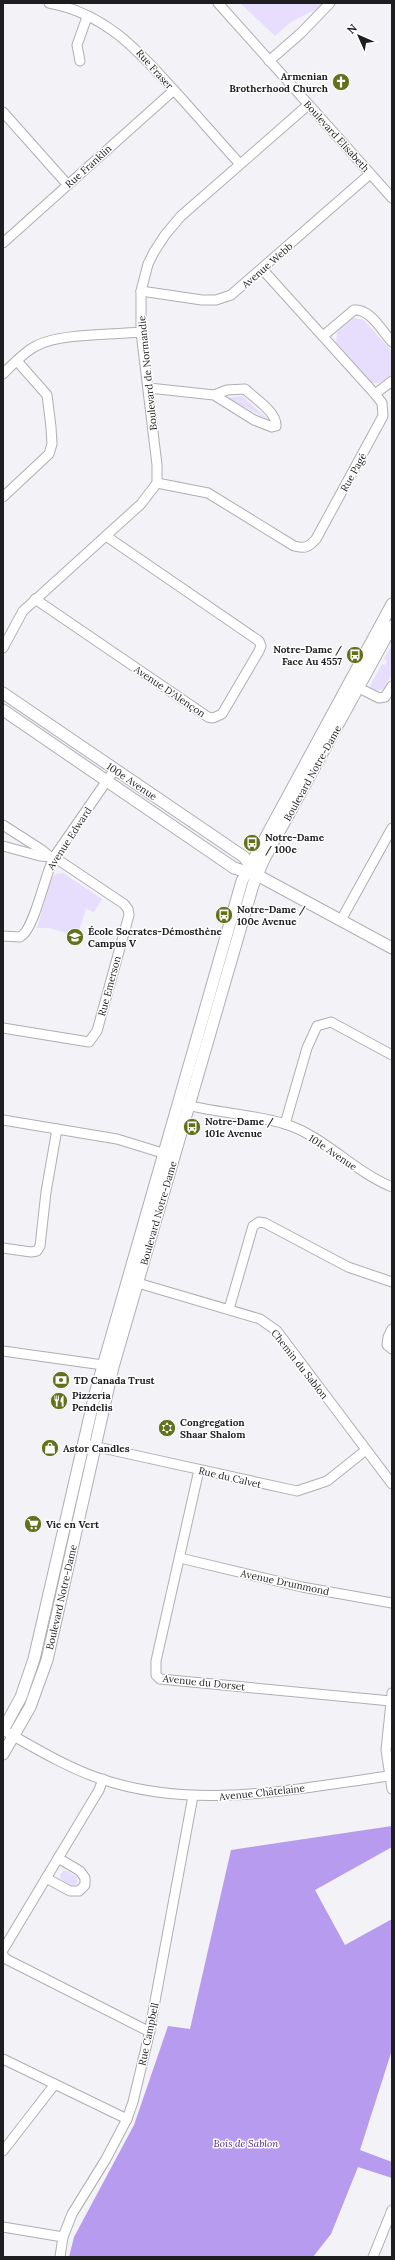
<svg xmlns="http://www.w3.org/2000/svg" width="395" height="2260" viewBox="0 0 395 2260" font-family="Lora,serif">
<rect width="100%" height="100%" fill="#f3f2f7"/>
<g fill="#e7defe">
<polygon points="240,3 328,3 291,22 275,36"/>
<path d="M353,318L364,320L392,352V374C384,381 378,387 368,380L336,342L337,332Z"/>
<polygon points="242,396 268,419 269,420 228,398"/>
<polygon points="392,645 392,673 384,689 375,691 370,686 382,664 385,665 387,661 384,659"/>
<polygon points="63,873 102,899 94,912 86,909 77,937 50,928 37,928 52,878 56,874"/>
<polygon points="63,1871 67,1871 77,1877 77,1884 72,1886 61,1879 60,1875"/>
</g>
<polygon fill="#b79bef" points="392,1826 392,1847 315,1890 345,1945 392,1919 392,2050 360,2150 392,2162 392,2178 358,2167 331,2234 313,2257 69,2257 74,2237 134,2125 168,2026 190,2029 231,1850"/>
<g fill="none" stroke-linecap="round" stroke-linejoin="round">
<defs>
<g id="minor">
<path d="M49,3C104,13 137,49 172,88C195,113 217,139 240,164"/>
<polyline points="218,3 392,198"/>
<polyline points="80,61 77,45 87,17"/>
<polyline points="269,61 301,33 330,3"/>
<polyline points="3,112 67,184"/>
<polyline points="3,243 174,90"/>
<polyline points="141,291 202,300 216,300 231,295 370,174"/>
<path d="M323,336L354,310C370,308 382,331 392,342"/>
<path d="M3,374C13,364 24,352 36,346C59,333 114,335 141,332"/>
<path d="M149,388L214,395L227,390L245,389C254,398 277,412 276,426L272,427L254,420L214,395"/>
<polyline points="375,394 392,381"/>
<path d="M157,483L208,493L294,546C305,549 309,547 316,539L383,416L382,403L375,394L263,270"/>
<polyline points="3,497 49,454 52,444 51,427 47,395 17,361"/>
<polyline points="35,599 208,717 213,718 222,714 259,651 261,646 259,641 106,536"/>
<polyline points="3,648 23,611 141,504 157,483 157,465 141,332 141,291 148,264 154,252 165,235 181,216 308,105"/>
<polyline points="353,685 379,698 385,697 392,686"/>
<polyline points="3,825 42,850 48,855"/>
<polyline points="3,846 40,856 54,857 124,904 128,909 129,915 97,1031 89,1042 3,1028"/>
<polyline points="341,920 392,828"/>
<path d="M3,936L20,937C34,931 45,874 54,857L115,769"/>
<path d="M183,1104C215,1113 254,1114 285,1124C324,1136 353,1171 392,1187"/>
<polyline points="3,1120 117,1139 169,1155"/>
<polyline points="285,1124 307,1048 317,1026 331,1022 392,1055"/>
<polyline points="3,1248 31,1252 37,1251 40,1246 46,1192 57,1129"/>
<polyline points="131,1281 260,1319 277,1331 392,1484"/>
<polyline points="229,1309 253,1226 259,1222 265,1223 348,1267 392,1282"/>
<polyline points="392,1329 388,1337 387,1345 392,1349"/>
<polyline points="3,1351 110,1366"/>
<polyline points="84,1444 297,1491 327,1481 366,1450"/>
<polyline points="199,1470 156,1661 156,1675 160,1679 391,1701"/>
<polyline points="180,1558 302,1587 392,1603"/>
<polyline points="392,1693 386,1750 392,1789"/>
<path d="M3,1730C35,1748 66,1767 101,1779C197,1811 292,1789 389,1776"/>
<polyline points="46,1878 70,1891 79,1891 85,1885 85,1878 80,1871 58,1858"/>
<polyline points="3,1950 99,1790 103,1779"/>
<polyline points="3,1955 6,1959 150,2032"/>
<polyline points="3,2059 127,2119"/>
<polyline points="3,2151 55,2084"/>
<polyline points="3,2227 63,2237"/>
<polyline points="60,2257 63,2237 72,2214 106,2159 127,2119 133,2102 148,2039 193,1796"/>
<polyline points="373,2257 392,2210"/>
</g>
<g id="tertiary">
<polyline points="3,693 244,857 253,869"/>
<polyline points="3,710 234,868 257,875 392,948"/>
<polyline points="3,1730 21,1697 34,1659 95,1394 242,881 392,604"/>
<polyline points="3,1754 30,1707 47,1660 113,1367 253,885 264,859 392,626"/>
</g>
</defs>
<use href="#minor" stroke="#afaeb3" stroke-width="11"/>
<use href="#tertiary" stroke="#afaeb3" stroke-width="13"/>
<use href="#minor" stroke="#fff" stroke-width="9"/>
<use href="#tertiary" stroke="#fff" stroke-width="11"/>
</g>
<defs>
<symbol id="church-disc" viewBox="-11 -11 22 22"><circle r="9.5" fill="#62711c" stroke="#fff"/><path d="M-1.2-6h2.4v3.5h3.3v2.4h-3.3V6h-2.4V-.1h-3.3v-2.4h3.3Z" fill="#fff"/></symbol>
<symbol id="bus-disc" viewBox="-11 -11 22 22"><circle r="9.5" fill="#62711c" stroke="#fff"/><path d="M-5-6H5V4H4V6H2V4H-2V6H-4V4H-5ZM-3.5-4V0h7V-4ZM-3.5 1.2v1.5H-2V1.2ZM2 1.2v1.5H3.5V1.2Z" fill="#fff"/></symbol>
<symbol id="school-disc" viewBox="-11 -11 22 22"><circle r="9.5" fill="#62711c" stroke="#fff"/><path d="M0-5L7-2L0 1L-7-2ZM-4 1L0 2.5L4 1V4Q0 6-4 4Z" fill="#fff"/></symbol>
<symbol id="bank-disc" viewBox="-11 -11 22 22"><circle r="9.5" fill="#62711c" stroke="#fff"/><path d="M-6-4H6V4H-6ZM0-2.3a2.3 2.3 0 1 0 0 4.6a2.3 2.3 0 1 0 0-4.6Z" fill="#fff"/></symbol>
<symbol id="restaurant-disc" viewBox="-11 -11 22 22"><circle r="9.5" fill="#62711c" stroke="#fff"/><path d="M-5-6h1v4h1v-4h1v4h1v-4h1v5L-1.5 .5V6h-2V.5L-5-1ZM5-6V6H3V1.5H1.5Q1.5-4 5-6Z" fill="#fff"/></symbol>
<symbol id="synagogue-disc" viewBox="-11 -11 22 22"><circle r="9.5" fill="#62711c" stroke="#fff"/><path d="M0-6.5L5.6 3.2H-5.6ZM0 6.5L5.6-3.2H-5.6Z" fill="#fff"/></symbol>
<symbol id="shop-disc" viewBox="-11 -11 22 22"><circle r="9.5" fill="#62711c" stroke="#fff"/><path d="M-5-2.5h2.3a2.7 3.5 0 0 1 5.4 0H5L5.5 6h-11ZM-1.5-2.5h3a1.5 2.3 0 0 0-3 0Z" fill="#fff"/></symbol>
<symbol id="supermarket-disc" viewBox="-11 -11 22 22"><circle r="9.5" fill="#62711c" stroke="#fff"/><path d="M-6-5.5h2.5l.6 2H6L4.5 2H-2.5L-4.4-4H-6ZM-1.5 3.2a1.3 1.3 0 1 0 .1 0ZM3 3.2a1.3 1.3 0 1 0 .1 0Z" fill="#fff"/></symbol>
</defs>
<g fill-rule="evenodd">
<use href="#church-disc" x="331" y="72" width="20" height="20"/>
<use href="#bus-disc" x="345" y="645" width="20" height="20"/>
<use href="#bus-disc" x="242" y="833" width="20" height="20"/>
<use href="#bus-disc" x="214" y="905" width="20" height="20"/>
<use href="#school-disc" x="65" y="927" width="20" height="20"/>
<use href="#bus-disc" x="182" y="1117" width="20" height="20"/>
<use href="#bank-disc" x="51" y="1370" width="20" height="20"/>
<use href="#restaurant-disc" x="49" y="1391" width="20" height="20"/>
<use href="#synagogue-disc" x="157" y="1418" width="20" height="20"/>
<use href="#shop-disc" x="40" y="1438" width="20" height="20"/>
<use href="#supermarket-disc" x="23" y="1514" width="20" height="20"/>
</g>
<g text-anchor="middle" stroke-width="3" stroke-linejoin="round" paint-order="stroke">
<g font-size="10" fill="#1e1d1f" stroke="#fff">
<text transform="translate(155 69) rotate(48)" y="4">Rue Fraser</text>
<text transform="translate(337 136) rotate(48)" y="4">Boulevard Elisabeth</text>
<text transform="translate(88 166) rotate(-42)" y="4">Rue Franklin</text>
<text transform="translate(267 265) rotate(-41)" y="4">Avenue Webb</text>
<text transform="translate(147 373) rotate(-96)" y="4">Boulevard de Normandie</text>
<text transform="translate(353 472) rotate(-61)" y="4">Rue Pagé</text>
<text transform="translate(170 691) rotate(34)" y="4">Avenue D'Alençon</text>
<text transform="translate(312 773) rotate(-61)" y="4">Boulevard Notre-Dame</text>
<text transform="translate(132 781) rotate(34)" y="4">100e Avenue</text>
<text transform="translate(69 838) rotate(-57)" y="4">Avenue Edward</text>
<text transform="translate(109 986) rotate(-75)" y="4">Rue Emerson</text>
<text transform="translate(333 1152) rotate(34)" y="4">101e Avenue</text>
<text transform="translate(158 1213) rotate(-74)" y="4">Boulevard Notre-Dame</text>
<text transform="translate(300 1364) rotate(52)" y="4">Chemin du Sablon</text>
<text transform="translate(230 1477) rotate(13)" y="4">Rue du Calvet</text>
<text transform="translate(285 1582) rotate(12)" y="4">Avenue Drummond</text>
<text transform="translate(61 1597) rotate(-77)" y="4">Boulevard Notre-Dame</text>
<text transform="translate(204 1682) rotate(6)" y="4">Avenue du Dorset</text>
<text transform="translate(262 1792) rotate(-6)" y="4">Avenue Châtelaine</text>
<text transform="translate(148 2034) rotate(-78)" y="4">Rue Campbell</text>
</g>
<g font-size="10" font-weight="bold" fill="#1e1d1f" stroke="#fff" text-anchor="start">
<text x="328" y="80" text-anchor="end">Armenian<tspan x="328" dy="12">Brotherhood Church</tspan></text>
<text x="342" y="653" text-anchor="end">Notre-Dame /<tspan x="342" dy="12">Face Au 4557</tspan></text>
<text x="265" y="841">Notre-Dame<tspan x="265" dy="12">/ 100e</tspan></text>
<text x="237" y="913">Notre-Dame /<tspan x="237" dy="12">100e Avenue</tspan></text>
<text x="88" y="935">École Socrates-Démosthène<tspan x="88" dy="12">Campus V</tspan></text>
<text x="205" y="1125">Notre-Dame /<tspan x="205" dy="12">101e Avenue</tspan></text>
<text x="74" y="1384">TD Canada Trust</text>
<text x="72" y="1399">Pizzeria<tspan x="72" dy="12">Pendelis</tspan></text>
<text x="180" y="1426">Congregation<tspan x="180" dy="12">Shaar Shalom</tspan></text>
<text x="63" y="1452">Astor Candles</text>
<text x="46" y="1528">Vie en Vert</text>
</g>
<g font-size="10" font-style="italic" fill="#502787" stroke="#fff">
<text x="246" y="2147">Bois de Sablon</text>
</g>
</g>
<rect width="395" height="2260" fill="none" stroke="#1e1d1f" stroke-width="8"/>
<g transform="translate(359 36) rotate(315)" stroke="#ffffff" stroke-width="3" paint-order="stroke">
<path d="M0-3L7 15L0 10L-7 15Z" fill="#1e1d1f"/>
<text y="-6" font-size="11" font-weight="bold" text-anchor="middle" fill="#1e1d1f">N</text>
</g>
</svg>
